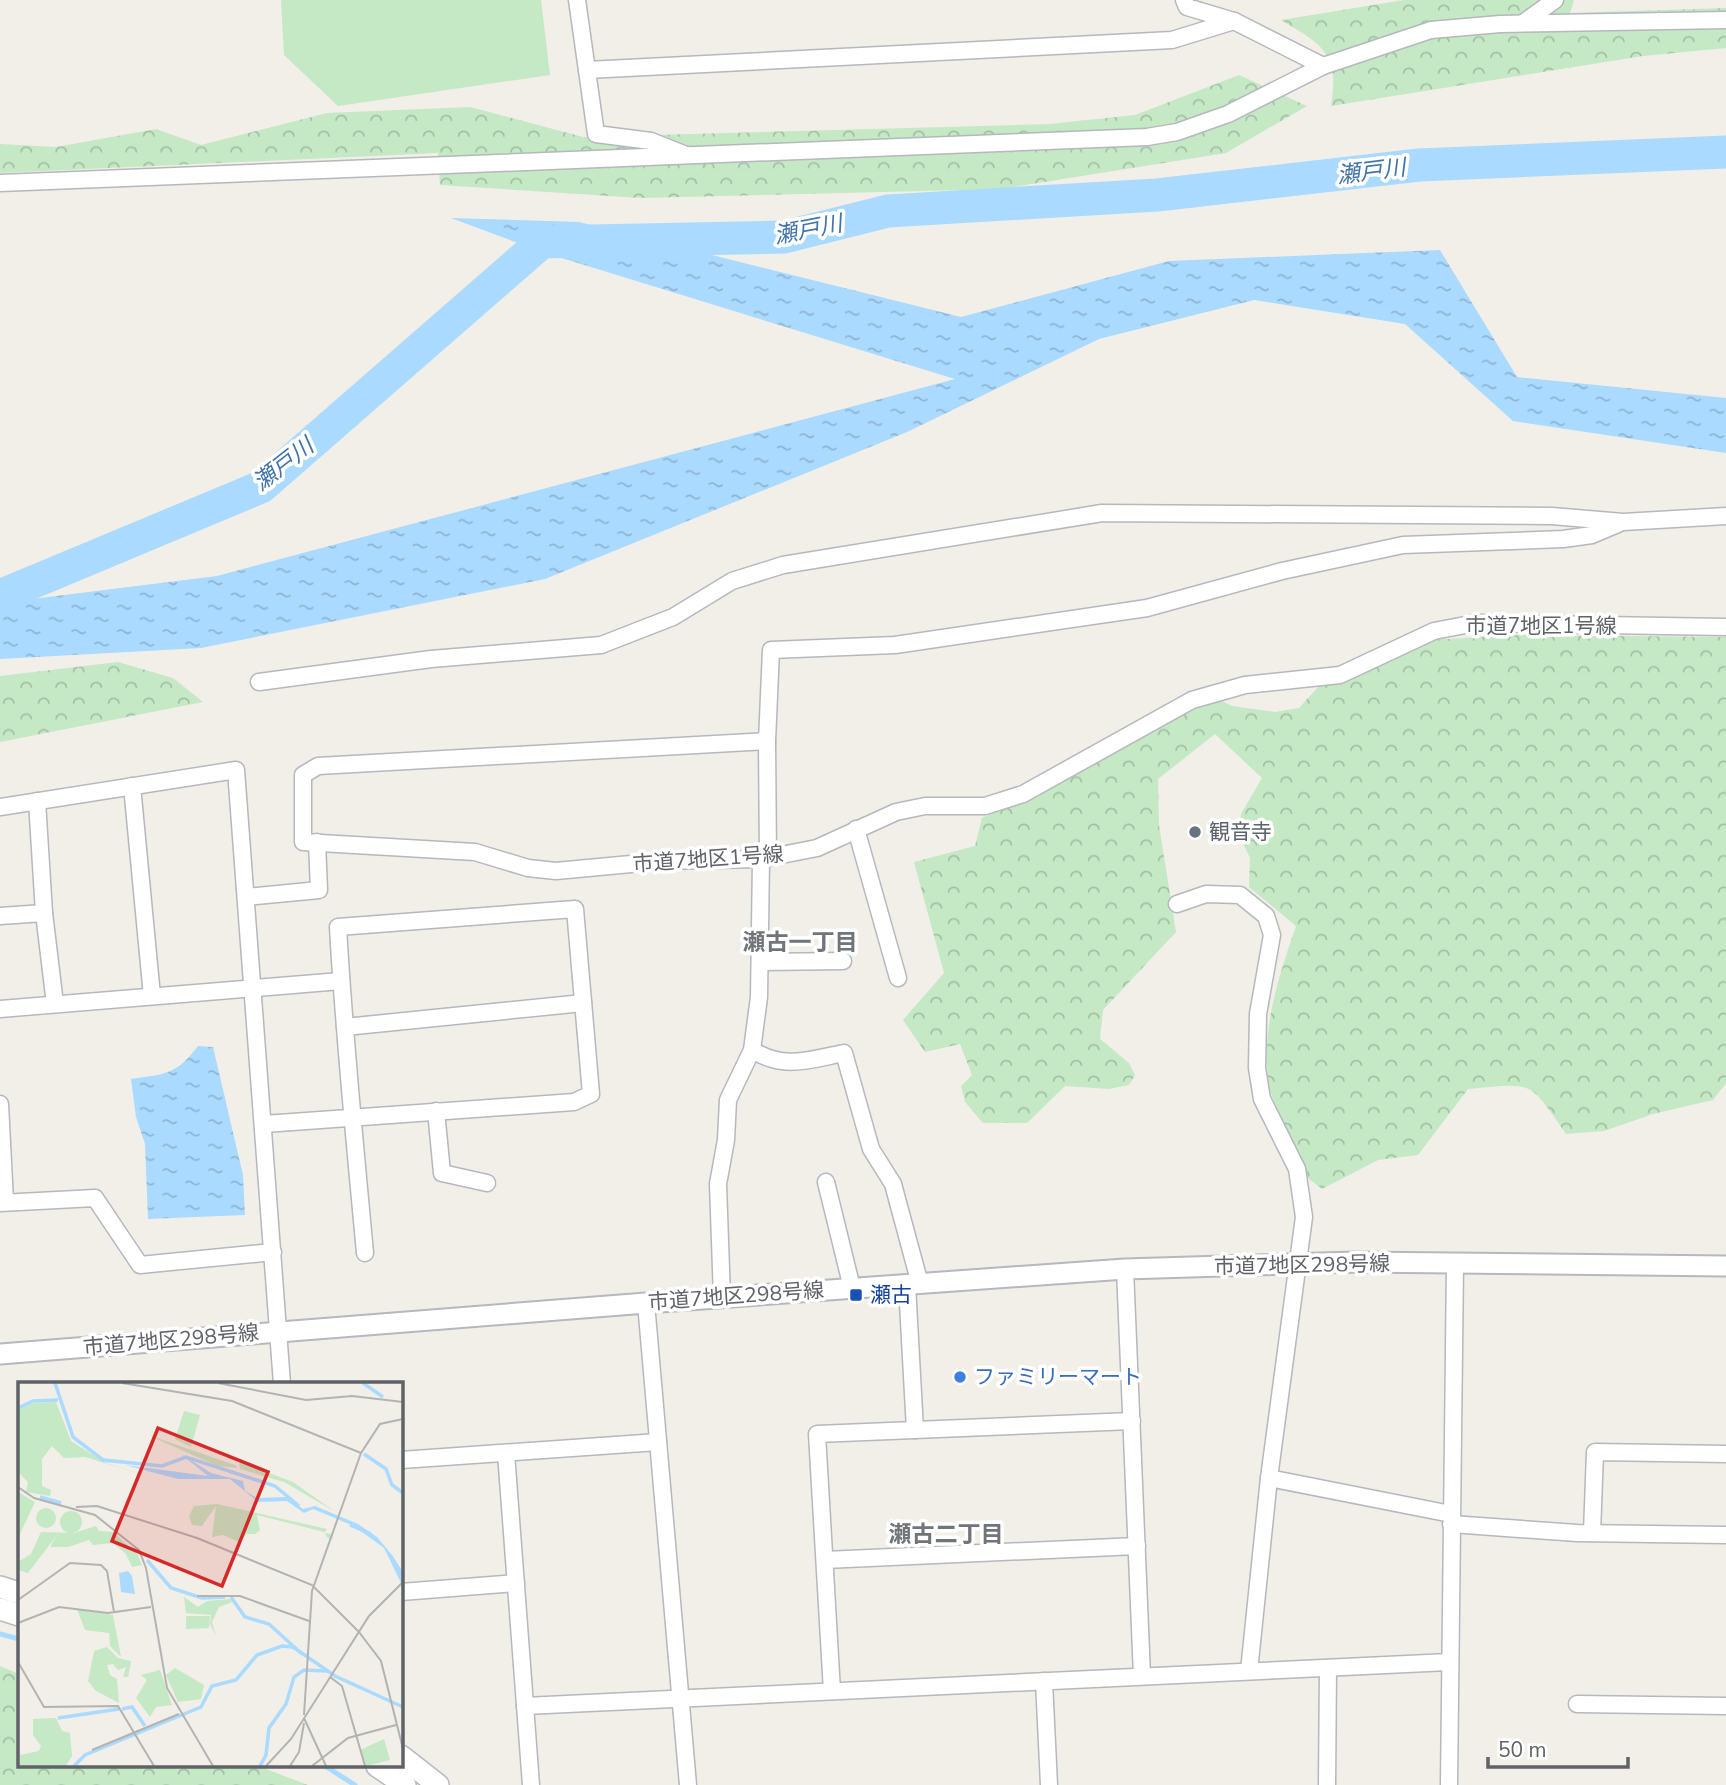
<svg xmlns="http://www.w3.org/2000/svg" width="1726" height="1785" viewBox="0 0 1726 1785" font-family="'Nunito Sans','Noto Sans JP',sans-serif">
<defs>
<pattern id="forest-crowns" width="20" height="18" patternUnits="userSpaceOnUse" patternTransform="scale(1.75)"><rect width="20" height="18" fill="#c5e8c5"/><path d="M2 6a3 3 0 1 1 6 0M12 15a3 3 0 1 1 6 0" fill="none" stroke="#a3c0a4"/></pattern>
<pattern id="water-ripples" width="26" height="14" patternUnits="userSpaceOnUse" patternTransform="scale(1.75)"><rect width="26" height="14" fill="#aadaff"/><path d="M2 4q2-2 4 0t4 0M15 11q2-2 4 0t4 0" fill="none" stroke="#8eb4d2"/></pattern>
</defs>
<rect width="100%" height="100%" fill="#f1efe8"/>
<polygon fill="#c5e8c5" points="281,0 541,0 550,75 338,106 284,55"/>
<g fill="url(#forest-crowns)">
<path d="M1404,0H1574L1570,13L1726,8V48L1643,56L1331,106C1340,52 1322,45 1281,20Z"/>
<polygon points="1239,75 1307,106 1226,153 1001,189 641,198 440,185 438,153 0,173 0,144 56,147 156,129 201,145 327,113 470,107 583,137 1050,124 1135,115"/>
<path d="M1519,635L1726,637V1083L1713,1100L1653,1114L1604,1131L1566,1134C1528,1079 1534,1083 1468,1089L1418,1155L1378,1160L1322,1189L1309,1179C1298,1154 1273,1109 1269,1084C1260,1031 1279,976 1296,926L1249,887L1250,858L1239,835L1241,814L1262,778L1215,734L1158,779L1159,825L1176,932L1103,1010L1100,1039L1129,1063L1135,1075L1129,1085L1109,1089L1065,1086L1027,1123H983L965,1102L961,1086L972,1075L960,1044L925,1052L903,1020L944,973L914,862L975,846L982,818L1216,698L1232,706L1275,712L1299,708L1319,686L1429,640Z"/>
<polygon points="118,662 173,678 203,702 0,742 0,676"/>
<polygon points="0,1666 19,1674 19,1766 258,1766 308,1785 0,1785"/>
</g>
<g fill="url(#water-ripples)">
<polygon points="451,218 579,222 961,317 1169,261 1440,250 1517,377 1726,398 1726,453 1513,421 1405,324 1254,300 1099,339 907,432 545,579 201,648 0,659 0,603 217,576 955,379 542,252"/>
<path d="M198,1046L213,1047L243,1175L245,1215L148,1219L145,1144L136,1117L131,1079C166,1074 176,1075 198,1046Z"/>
</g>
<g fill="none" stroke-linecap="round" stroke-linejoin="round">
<g stroke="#aadaff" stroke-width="5">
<polyline points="0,1634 19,1639"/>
<polyline points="325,1766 355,1785"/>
</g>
<polyline stroke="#aadaff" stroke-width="33" points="0,596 261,487 542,242 784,237 888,211 1157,195 1419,165 1726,152"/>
<defs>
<g id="minor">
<polyline points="577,0 596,134 651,141 686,155"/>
<polyline points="1184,0 1187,7 1234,21 1323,66"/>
<polyline points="1523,23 1555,0"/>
<polyline points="587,70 1172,40 1234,21"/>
<polyline points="0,183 1147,137 1177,132 1228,114 1323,66 1431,30 1500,24 1726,20"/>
<polyline points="259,682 431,659 601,645 673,617 732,581 783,565 1102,513 1552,516 1623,522 1726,516"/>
<polyline points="767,741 318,766 303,775 303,842 475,852 528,868 556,871 663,861 761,859 817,848 896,812 925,806 985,806 1023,794 1192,700 1245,685 1340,675 1434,631 1476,623 1726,627"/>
<polyline points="132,786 152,996"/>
<polyline points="37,801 44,913 55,1004"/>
<polyline points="0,807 236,770 282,1384"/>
<polyline points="856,829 898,978"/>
<polyline points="768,858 767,741 771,650 895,645 1147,608 1282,571 1403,545 1563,539 1592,535 1618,524"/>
<polyline points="246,897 319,890 317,842"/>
<polyline points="1177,904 1206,894 1240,895 1266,916 1272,935 1258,1014 1257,1068 1262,1099 1297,1169 1304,1217 1269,1478 1249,1671"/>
<polyline points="0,916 44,913"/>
<polyline points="760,962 843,961"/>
<polyline points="0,1009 341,981"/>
<polyline points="345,1027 583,1003"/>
<path d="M752,1050C785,1070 808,1060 844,1053L871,1149L893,1184L920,1284"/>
<polyline points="0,1104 5,1202"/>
<polyline points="436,1111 442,1173 487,1183"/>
<path d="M264,1124L574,1102L591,1094L575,909L338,927C344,1036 355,1144 365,1253"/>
<polyline points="826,1182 852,1288"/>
<polyline points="0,1203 95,1198 140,1265 273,1252"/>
<polyline points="1125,1269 1142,1676"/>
<polyline points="907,1285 915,1430"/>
<polyline points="722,1298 718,1184 726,1140 728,1100 752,1050 759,997 761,859"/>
<polyline points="646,1303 688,1785"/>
<polyline points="506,1453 531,1785"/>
<polyline points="401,1460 658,1442"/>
<polyline points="1269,1478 1451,1514"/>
<polyline points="1451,1524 1577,1533 1726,1535"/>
<polyline points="1592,1533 1595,1452 1726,1454"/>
<polyline points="825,1560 1137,1546"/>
<polyline points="401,1592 516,1583"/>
<polyline points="1044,1681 1049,1785"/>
<polyline points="832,1691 817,1434 1132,1421"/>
<polyline points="1577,1704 1726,1706"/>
<polyline points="525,1706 1449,1662"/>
<polyline points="1327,1785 1328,1668"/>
<polyline points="1449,1785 1455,1263"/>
</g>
<polyline id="tertiary" points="0,1354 646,1303 1125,1269 1356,1262 1726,1266"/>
<g id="secondary">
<polyline points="0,1587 19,1593"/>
<polyline points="0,1609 19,1615"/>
<polyline points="401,1756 438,1785"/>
<polyline points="377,1766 405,1785"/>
</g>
</defs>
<use href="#minor" stroke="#b5b8bc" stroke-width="19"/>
<use href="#tertiary" stroke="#b5b8bc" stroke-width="23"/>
<use href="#secondary" stroke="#b6babf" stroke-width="24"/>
<use href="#minor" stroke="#fff" stroke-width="16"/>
<use href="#tertiary" stroke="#fff" stroke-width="19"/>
<use href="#secondary" stroke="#fff" stroke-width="21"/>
</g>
<circle fill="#6b7280" stroke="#fff" stroke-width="2.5" cx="1195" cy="832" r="7"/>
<rect fill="#1a4fb4" stroke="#fff" stroke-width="2.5" x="849" y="1288" width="14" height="14" rx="3.5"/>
<circle fill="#3f7fe0" stroke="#fff" stroke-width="2.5" cx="960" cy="1377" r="7"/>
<g text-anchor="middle" stroke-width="7" stroke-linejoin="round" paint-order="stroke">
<g font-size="21" fill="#5f6368" stroke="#fff">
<text x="1541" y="633">市道7地区1号線</text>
<text transform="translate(708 859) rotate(-4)" y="7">市道7地区1号線</text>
<text transform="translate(1302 1265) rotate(-1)" y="7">市道7地区298号線</text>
<text transform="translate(736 1296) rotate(-4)" y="7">市道7地区298号線</text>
<text transform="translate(171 1340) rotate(-5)" y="7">市道7地区298号線</text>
</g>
<g font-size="21" fill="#5b616d" stroke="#fff" text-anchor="start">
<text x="1209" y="839">観音寺</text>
</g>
<g font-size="21" fill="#164399" stroke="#fff" text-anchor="start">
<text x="870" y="1302">瀬古</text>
</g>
<g font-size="21" fill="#366cbe" stroke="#fff" text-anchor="start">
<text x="974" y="1384">ファミリーマート</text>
</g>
<g font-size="23" font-style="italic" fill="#4174aa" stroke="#fff">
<text transform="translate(1371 171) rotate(-7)" y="8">瀬戸川</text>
<text transform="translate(808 229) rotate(-11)" y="8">瀬戸川</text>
<text transform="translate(283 464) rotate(-38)" y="8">瀬戸川</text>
</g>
<g font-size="23" font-weight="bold" fill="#70757a" stroke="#fff">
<text x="800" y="950">瀬古一丁目</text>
<text x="946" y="1542">瀬古二丁目</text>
</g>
</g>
<g transform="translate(18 1382)">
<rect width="385" height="385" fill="#f1efe8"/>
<path d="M166,29L182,33L173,65L157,57ZM18 136a10 10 0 1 1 20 0a10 10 0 1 1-20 0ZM42 140a11 11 0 1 1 22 0a11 11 0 1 1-22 0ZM59,227L95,233L103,275L92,264L91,251L67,248ZM168,234H192L191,246L168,247Z" fill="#c5e8c5"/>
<path d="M38,20L53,59L88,81L135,96L67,75L46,76L34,64L24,77V104L33,108L32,114L8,110L10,100L0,90V27L16,21ZM130,53L217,83L220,86L199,84ZM221,80L275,100L316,129L266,100L222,87ZM0,110L17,120L0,156ZM199,122L309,147L306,151L315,152L314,158L309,155L306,150L239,133L242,148L237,152H228L221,160L205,153L194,155L198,124L184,144L174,143L171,134L176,124ZM78,144L81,149L95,150L120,173L124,183L114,185L108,172L95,161L75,163L71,158L50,165H32L39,153L10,191L0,188V180L13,172L23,150L56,151ZM166,215L180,225L189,219L212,217L214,220L201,225L194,240L198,254L192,242L193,233L168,231ZM89,265L100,276L113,279L110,295H105L108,285L100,288L95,282L89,283L92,293L99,297L101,321L78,309L70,299L76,269ZM157,286L186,303L183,317L160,320L148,293ZM142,288L154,323L138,325L132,335L118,316L129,298L123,293ZM38,336L44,349L52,351L54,374L48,384H2V373L21,369L23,364L15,353V337ZM366,357L372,378L348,384L342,368Z" fill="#c5e8c5"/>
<path d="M163,72L193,91L225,99L227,109L239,116L269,115L285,127L297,124L340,142L359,155L374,173L385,190V205L366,166L336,144L295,127L286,131L269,119L240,120L212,97H160L107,83L190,94ZM110,189L114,194L117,212L103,210L101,191Z" fill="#aadaff"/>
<path fill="none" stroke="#aadaff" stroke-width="3.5" d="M37,1L55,55L85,78L144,84L168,75L257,104L281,124M345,1L365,15M0,26L15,19L40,18M346,72L368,87L374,103L385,111M22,115L43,121M332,143L353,152M129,178L153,206L184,216L207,215M213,215L227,235L251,242L284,272M104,327L114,325L127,344M40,336L101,327M56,384L67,373L183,325L194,304L218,298L239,273L264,264L275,265L317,294L385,325M242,384L248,373L251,346L268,322L276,295L286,288L309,289"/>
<path fill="none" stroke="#b3b3b1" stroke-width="2" d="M104,1L214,19L343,71L362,42L385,37M200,1L288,18L334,14L385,20M0,105L16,116L77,133L121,168L128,186L149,306L195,384M58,125L79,124L179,156L294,203L341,250M179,214H222L291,239M0,218L52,181L83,183L89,189L96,230M0,241L41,225L90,231L133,225M341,250L363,279L385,367M0,280L26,325L100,324L136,384M312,295L324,304L347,384M286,333L294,209L343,71M286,336L308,384M74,368L161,332M248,384L273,357L351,234L385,200M272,384L281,370L286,341M294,384L330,356L378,343"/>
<path fill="#d62828" fill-opacity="0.15" stroke="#d62828" stroke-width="3.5" d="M140,46L250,90L204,204L94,159Z"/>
<rect width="385" height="385" fill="none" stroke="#5f6368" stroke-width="3.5"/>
</g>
<path d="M1488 1757v10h140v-10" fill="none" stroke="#5f6368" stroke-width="3.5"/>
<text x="1498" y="1757" font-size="21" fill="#5f6368" stroke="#ffffff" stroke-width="5" paint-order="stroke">50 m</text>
</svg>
